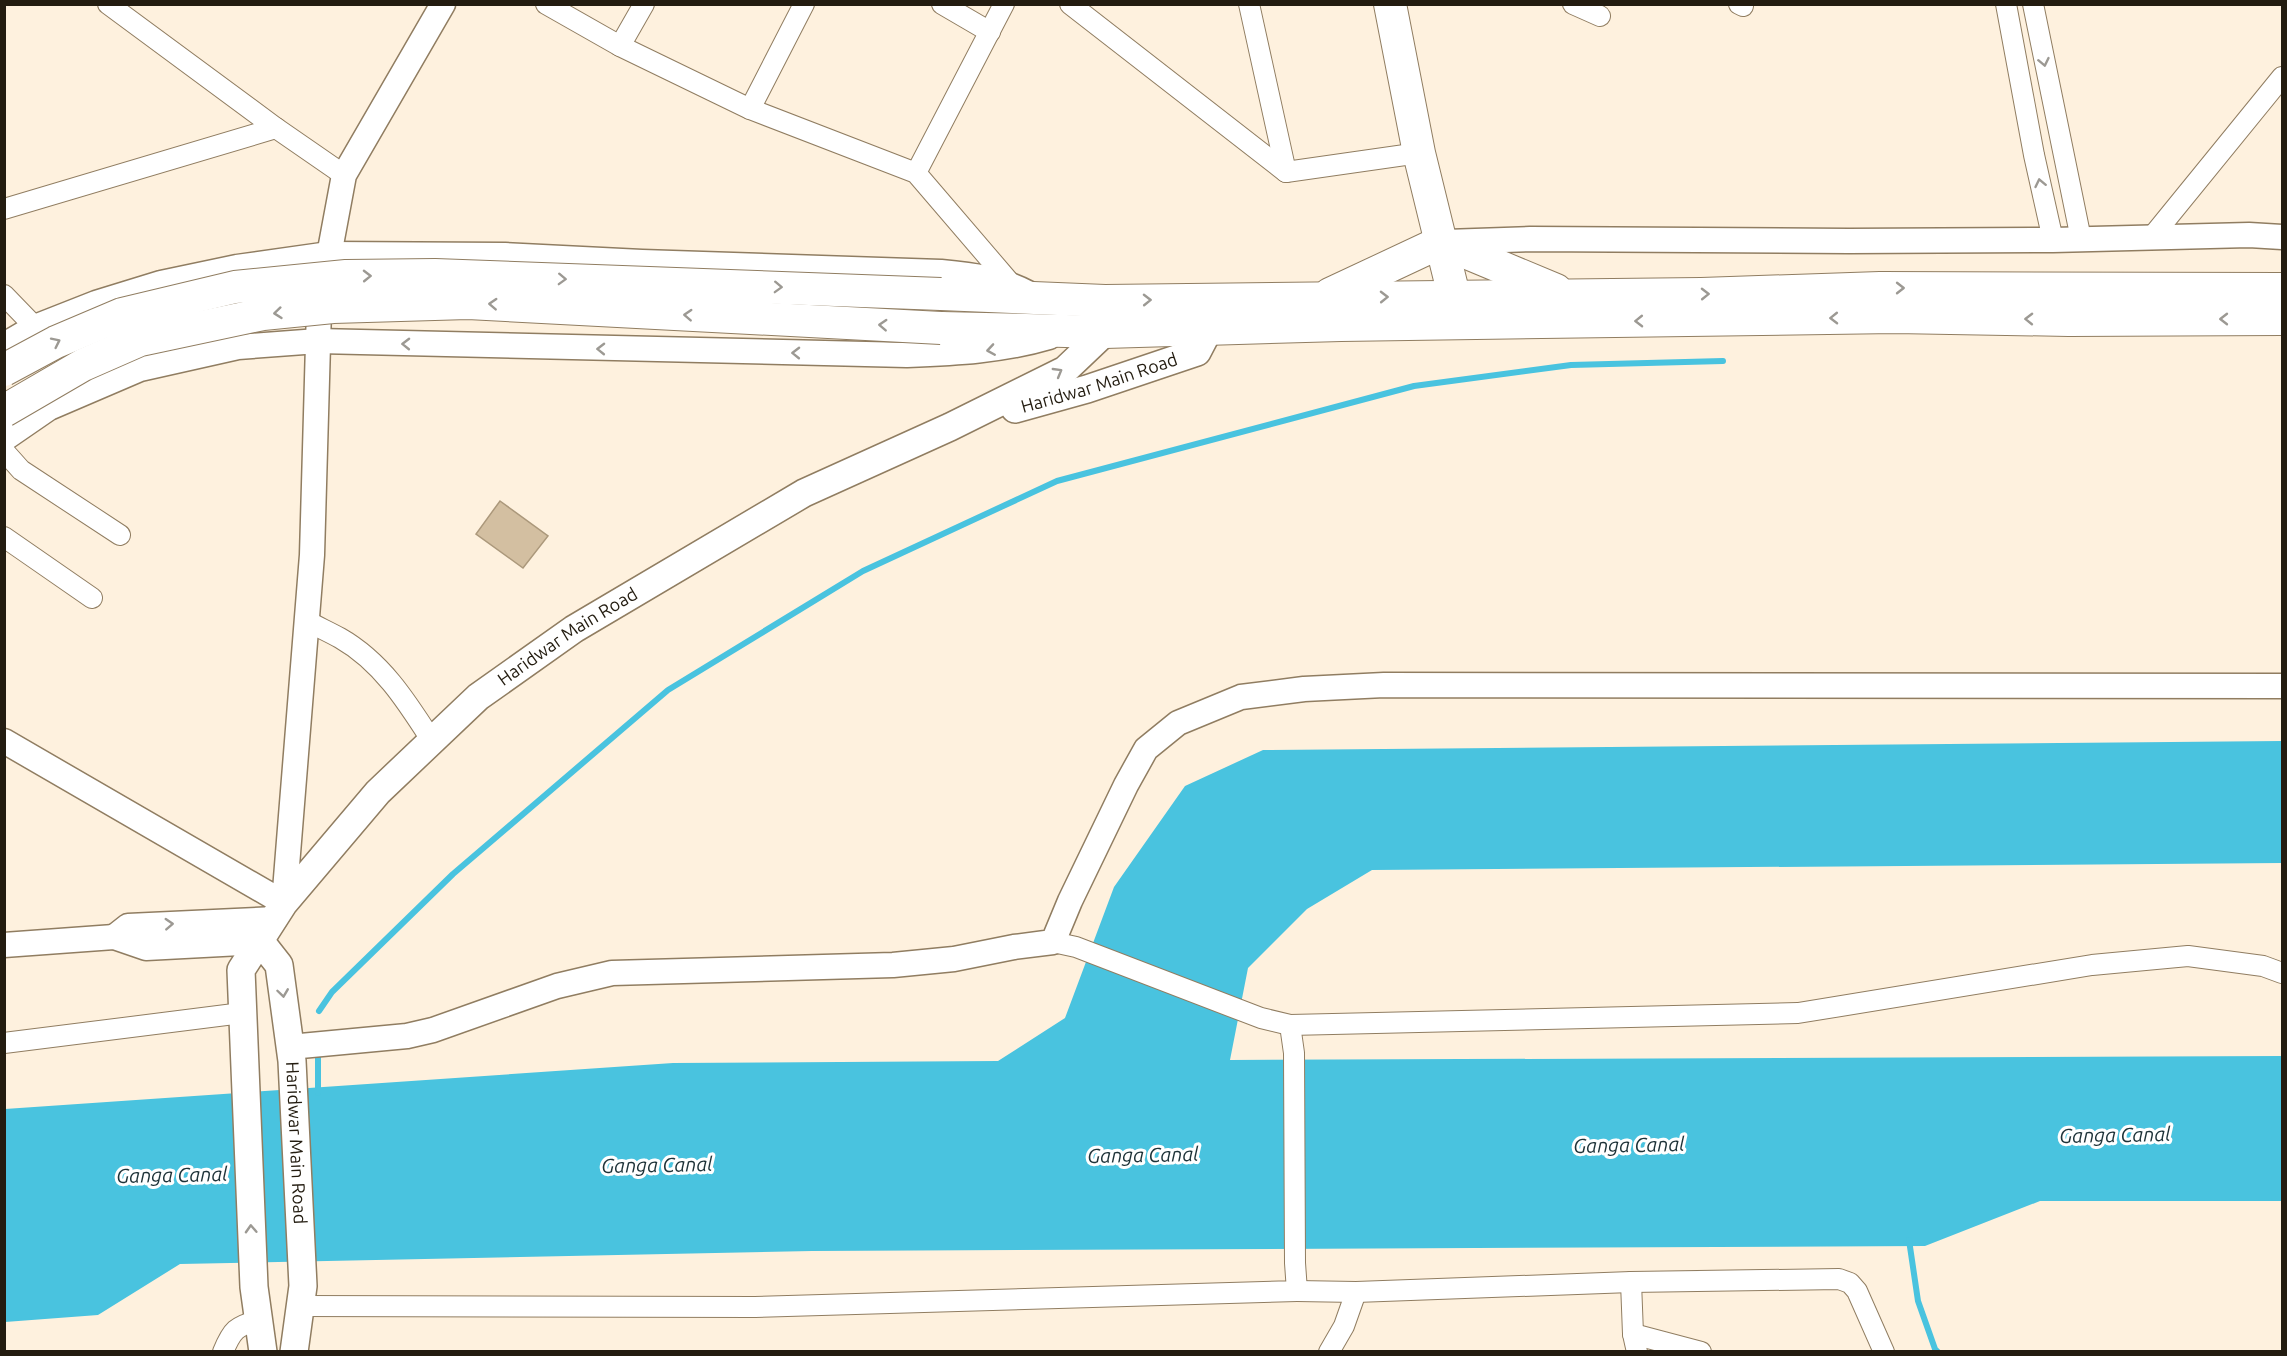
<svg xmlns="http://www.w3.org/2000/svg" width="2287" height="1356" viewBox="0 0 2287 1356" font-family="Ubuntu,sans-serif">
<rect width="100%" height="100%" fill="#fef1de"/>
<polygon fill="#49c3df" points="2282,741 2282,863 1372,870 1307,909 1248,968 1230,1060 2282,1056 2282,1201 2040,1201 1925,1246 812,1251 180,1264 98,1315 5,1322 5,1109 673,1063 998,1061 1065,1018 1114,887 1185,786 1263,750"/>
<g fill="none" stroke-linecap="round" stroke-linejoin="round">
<g stroke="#49c3df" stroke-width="6">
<polyline points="319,1011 332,992 453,874 668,690 863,571 1057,481 1414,386 1571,365 1723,361"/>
<polyline points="318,1055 318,1093"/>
<polyline points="1909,1240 1918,1301 1935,1349 1938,1352"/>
</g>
</g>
<polygon fill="#d3bfa1" stroke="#ab987b" stroke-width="1.5" points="500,501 548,536 523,568 476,534"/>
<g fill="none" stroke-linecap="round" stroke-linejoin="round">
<defs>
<g id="minor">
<polyline points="108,4 276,128 344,175"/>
<polyline points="546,4 620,46 750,109 916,173 1012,285"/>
<polyline points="942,4 990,32"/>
<polyline points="1070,4 1286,172 1419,153"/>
<polyline points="1249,4 1286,172"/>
<polyline points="1573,4 1600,16"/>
<polyline points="1739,4 1743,6"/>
<polyline points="2006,4 2034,155 2053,240"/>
<polyline points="2033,4 2081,239"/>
<polyline points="620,46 644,4"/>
<polyline points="750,109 804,4"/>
<polyline points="916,173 1004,4"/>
<polyline points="4,209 276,128"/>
<polyline points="2151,238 2282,77"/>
<polyline points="4,295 35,327"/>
<polyline points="4,451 21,470 120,535"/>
<polyline points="4,537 92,598"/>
<path d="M307,621C318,627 329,632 340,638C382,662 407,702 432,741"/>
<polyline points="1290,1025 1798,1013 2092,965 2188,956 2263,966 2282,973"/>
<polyline points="4,1043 242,1013"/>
<polyline points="1631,1282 1633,1334 1637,1352"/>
<polyline points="1297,1291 1356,1292 1631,1282 1839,1279 1850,1283 1857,1291 1884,1352"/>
<polyline points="301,1306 755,1307 1297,1291 1295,1263 1294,1053 1290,1025 1261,1018 1076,947 1053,942"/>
<polyline points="1633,1334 1701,1352"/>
<path d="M223,1352C232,1330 236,1326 259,1320"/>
<polyline points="1329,1352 1344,1326 1356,1292"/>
</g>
<g id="tertiary">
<polyline points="1446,242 1530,239 1849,241 2053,240 2249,235 2282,237"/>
<path d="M4,345L35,327L96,303L161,283L237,267L329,254L505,255L642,262L941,272C971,275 1000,278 1028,293"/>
<path d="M4,439L49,408L140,369L238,347L318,341L907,355C955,353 1002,351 1049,337"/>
<polyline points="4,741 284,903 312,555 319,309 344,175 443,4"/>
<polyline points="114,937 128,926 275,919"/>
<polyline points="4,945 114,937 146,948 261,942"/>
<polyline points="290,1047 407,1036 433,1030 557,986 612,973 893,965 954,959 1014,947 1053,942 1070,901 1126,785 1146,749 1178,723 1241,697 1304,689 1384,685 2282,686"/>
</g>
<g id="secondary">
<path id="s1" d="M1015,409L1087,389L1197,352L1209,329V311"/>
<path id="s2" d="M261,942L279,965L292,1061L303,1286L294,1352"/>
<path id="s3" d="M263,1352L254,1287L241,970L284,903L378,792L478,697L574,629L804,493L950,427L1065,370L1105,332V320"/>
</g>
<g id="trunk">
<polyline points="1390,4 1419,153 1459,316"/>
<polyline points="941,294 1105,301 1701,294 1880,288 2282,289"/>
<polyline points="1330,294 1441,242 1556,290"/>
<polyline points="941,328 1105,332 1341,325 1895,317 2069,320 2282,319"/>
</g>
</defs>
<use href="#minor" stroke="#907d61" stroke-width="22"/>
<use href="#tertiary" stroke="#907d61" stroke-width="27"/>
<use href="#secondary" stroke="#907d61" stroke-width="30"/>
<use href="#trunk" stroke="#907d61" stroke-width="34"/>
<use href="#minor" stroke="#fff" stroke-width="20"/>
<use href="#tertiary" stroke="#fff" stroke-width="24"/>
<use href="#secondary" stroke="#fff" stroke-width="27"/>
<use href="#trunk" stroke="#fff" stroke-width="32"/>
<defs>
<g id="trunk-bridge">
<polyline points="4,370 56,342 122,314 235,287 346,276 435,275 941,294"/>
<polyline points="4,411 83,365 140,340 263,314 333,307 468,303 941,328"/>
</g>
</defs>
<use href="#trunk-bridge" stroke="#907d61" stroke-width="34" stroke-linecap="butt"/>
<use href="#trunk-bridge" stroke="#fff" stroke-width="32"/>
</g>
<defs><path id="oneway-chevron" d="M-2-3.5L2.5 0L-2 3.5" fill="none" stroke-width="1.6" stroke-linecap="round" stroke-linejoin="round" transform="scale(1.5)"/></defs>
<g stroke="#9c9993">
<use href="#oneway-chevron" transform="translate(2044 62) rotate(78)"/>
<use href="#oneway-chevron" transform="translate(2040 183) rotate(-102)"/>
<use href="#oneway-chevron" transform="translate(367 276) rotate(-1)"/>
<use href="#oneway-chevron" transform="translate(562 279) rotate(2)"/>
<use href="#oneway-chevron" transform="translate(778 287) rotate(2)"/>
<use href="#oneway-chevron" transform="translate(1900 288)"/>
<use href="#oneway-chevron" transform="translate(1705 294) rotate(-1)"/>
<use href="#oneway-chevron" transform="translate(1384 297) rotate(-1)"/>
<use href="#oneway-chevron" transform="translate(1147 300) rotate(-1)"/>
<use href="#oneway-chevron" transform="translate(493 304) rotate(-177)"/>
<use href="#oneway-chevron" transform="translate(278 313) rotate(174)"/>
<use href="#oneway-chevron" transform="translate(688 315) rotate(-177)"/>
<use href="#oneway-chevron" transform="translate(1834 318) rotate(179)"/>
<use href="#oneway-chevron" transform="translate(2029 319) rotate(-179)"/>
<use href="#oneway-chevron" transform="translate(2224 319) rotate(180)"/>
<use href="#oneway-chevron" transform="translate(1639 321) rotate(179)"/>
<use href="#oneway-chevron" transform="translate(883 325) rotate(-177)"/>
<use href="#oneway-chevron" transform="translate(56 342) rotate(-26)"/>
<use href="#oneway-chevron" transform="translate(406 344) rotate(-179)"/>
<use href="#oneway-chevron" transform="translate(601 349) rotate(-179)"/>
<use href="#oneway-chevron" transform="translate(991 350) rotate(171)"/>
<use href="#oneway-chevron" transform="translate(796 353) rotate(-179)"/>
<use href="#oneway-chevron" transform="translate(1058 372) rotate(-30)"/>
<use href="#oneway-chevron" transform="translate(169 924) rotate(-3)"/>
<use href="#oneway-chevron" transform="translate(283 993) rotate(82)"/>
<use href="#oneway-chevron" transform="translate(251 1229) rotate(-93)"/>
</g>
<g text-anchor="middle" stroke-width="6" stroke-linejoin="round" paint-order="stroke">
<g font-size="18" fill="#231c10" stroke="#fff">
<text dy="6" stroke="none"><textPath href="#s1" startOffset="88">Haridwar Main Road</textPath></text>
<text dy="6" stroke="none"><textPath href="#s3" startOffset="854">Haridwar Main Road</textPath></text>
<text dy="6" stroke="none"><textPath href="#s2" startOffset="208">Haridwar Main Road</textPath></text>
</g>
<g font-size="20" font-style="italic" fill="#1d3238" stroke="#fff">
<text transform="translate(2115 1135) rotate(-1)" y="7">Ganga Canal</text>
<text transform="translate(1629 1145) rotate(-1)" y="7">Ganga Canal</text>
<text transform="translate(1143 1155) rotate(-1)" y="7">Ganga Canal</text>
<text transform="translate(657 1165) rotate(-1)" y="7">Ganga Canal</text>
<text transform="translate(172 1175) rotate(-1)" y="7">Ganga Canal</text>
</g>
</g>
<rect width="2287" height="1356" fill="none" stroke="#231c10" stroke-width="12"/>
</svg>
